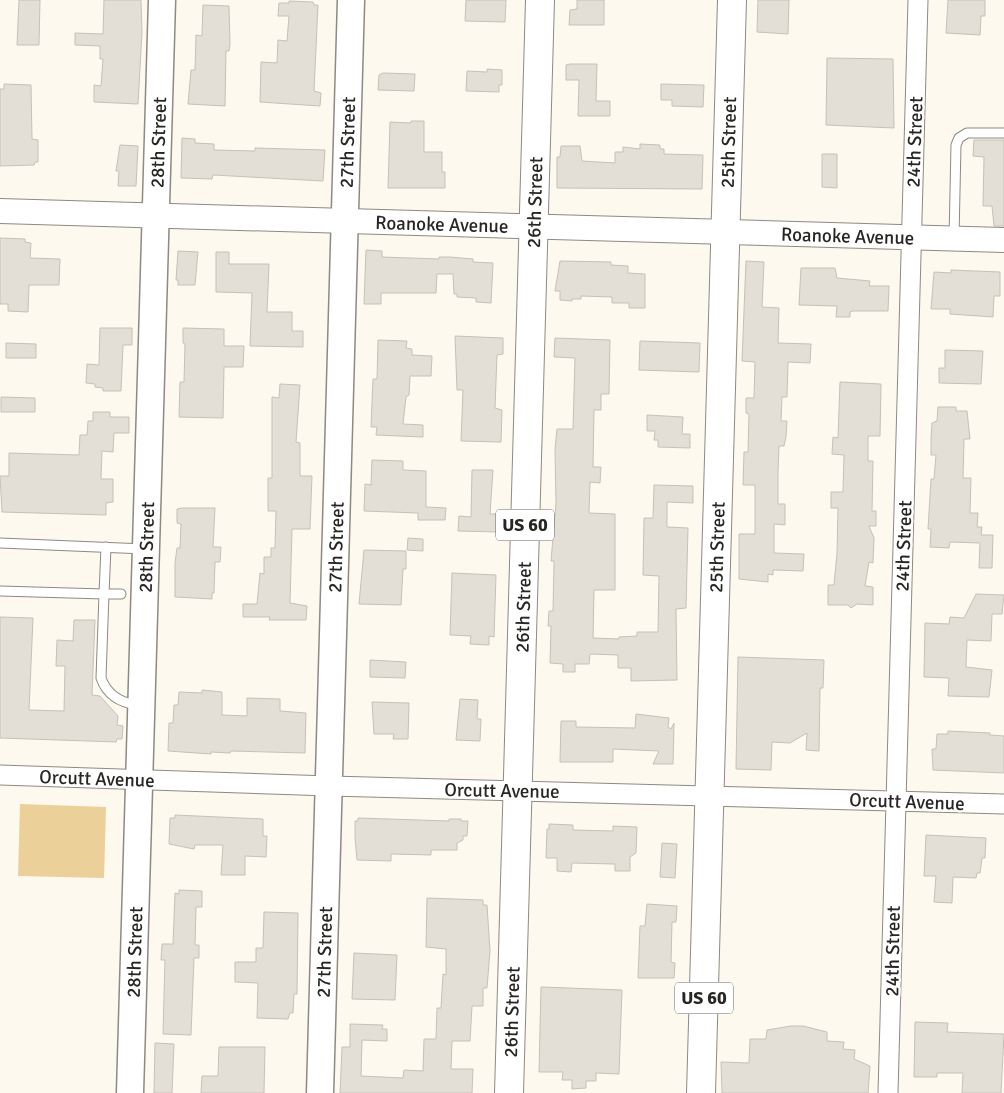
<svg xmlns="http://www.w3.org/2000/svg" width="1004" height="1093" viewBox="0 0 1004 1093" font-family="Signika,sans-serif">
<rect width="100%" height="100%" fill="#fdf9ef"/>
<polygon fill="#ebd099" points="20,804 106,807 104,878 18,876"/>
<g fill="#e4dfd6" stroke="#c6c1b8">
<polygon points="19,0 40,0 39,45 17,45"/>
<polygon points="104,0 141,0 142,32 138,104 94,102 94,85 101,86 103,59 100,59 100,46 75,45 75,33 103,34"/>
<polygon points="466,0 506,0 505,22 465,21"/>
<polygon points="577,0 604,0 604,25 569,25 570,10 577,9"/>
<polygon points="758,0 789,0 788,34 757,32"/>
<polygon points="948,0 985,0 985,16 981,16 980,35 946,33"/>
<polygon points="289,1 313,2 314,5 318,5 314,91 321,93 320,106 260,102 261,62 277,63 278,40 287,41 289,16 278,16 279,3 289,3"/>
<polygon points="203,5 229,6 230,45 229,51 226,51 225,106 188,104 191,70 195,70 196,35 202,36"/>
<polygon points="827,58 893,59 894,128 826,125"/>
<polygon points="570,64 597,64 596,101 610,101 610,116 578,116 579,80 566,80 566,65"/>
<polygon points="487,69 502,70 502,85 499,85 499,92 466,91 467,71 487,72"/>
<polygon points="383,73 415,74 414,91 378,90 379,75"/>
<polygon points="4,84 31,85 32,139 38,140 38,162 35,162 34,165 0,166 0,89 4,89"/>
<polygon points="661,84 704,85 703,107 672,106 672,100 661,100"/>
<polygon points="411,121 424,121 424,152 442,152 442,172 445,172 445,188 388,188 390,122 411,123"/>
<polygon points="182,138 195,139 195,143 214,144 214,150 255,151 255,148 325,150 323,181 213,175 212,179 181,178"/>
<polygon points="974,140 1004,140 1004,226 994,226 992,206 983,206 984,157 973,156"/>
<polygon points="640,144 660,145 660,149 664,149 664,154 703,155 702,189 557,188 557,157 560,157 561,146 580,146 582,161 615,163 615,152 623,152 623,147 640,149"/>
<polygon points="120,145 138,146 136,186 118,186 119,171 116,171"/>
<polygon points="822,154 837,154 837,188 822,187"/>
<polygon points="0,238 25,239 25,242 31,243 30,258 60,259 59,285 29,285 28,312 8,311 8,304 0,304"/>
<polygon points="366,250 382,251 382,257 439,259 439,257 450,257 473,259 473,262 493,263 491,303 476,302 476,298 457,297 457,294 454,294 453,274 437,274 436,293 381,293 381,304 364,304"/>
<polygon points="178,251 198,252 195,285 178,285 178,280 176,280"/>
<polygon points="216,252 229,252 229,264 269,264 267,312 292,312 292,331 303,331 303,347 250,346 252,293 216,292"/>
<polygon points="560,261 611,262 611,265 628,266 628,273 645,274 645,308 629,308 629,303 612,303 612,297 581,296 581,299 572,299 572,301 560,300 560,291 555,291"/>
<polygon points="746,261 764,262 762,307 779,308 778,343 811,344 810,363 788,362 787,397 782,397 781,421 787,421 786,437 784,446 779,446 778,472 778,504 785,504 785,525 774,524 774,553 804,554 803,571 773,570 773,575 768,574 768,582 739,579 739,534 755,534 755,485 743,485 744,452 748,452 749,414 746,413 746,398 754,398 755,362 742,361"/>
<polygon points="801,268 835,268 837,278 870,281 869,286 889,286 888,311 853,311 850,312 850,317 836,317 837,306 799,305"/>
<polygon points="951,270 1000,272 1000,296 994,296 993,317 950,314 950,309 931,309 934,272 951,273"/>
<polygon points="100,328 132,328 132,345 123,345 121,391 103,391 103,388 95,387 95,384 86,383 87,364 99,365"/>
<polygon points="183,328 224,329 224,346 244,346 243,367 224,367 223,418 179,417 180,382 184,382 185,344 183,343"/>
<polygon points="455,336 503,338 503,354 497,355 495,408 502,410 501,442 461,441 463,390 457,390"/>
<polygon points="555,338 610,340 609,394 601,394 601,410 594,410 593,467 601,467 600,483 590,482 589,513 615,514 615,590 594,590 593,638 619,639 619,637 637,636 637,632 658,632 659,576 643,575 644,518 653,518 654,485 693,486 693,503 667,502 667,527 688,528 686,608 676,609 677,680 631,681 631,668 618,668 618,655 590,654 589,664 575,664 575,672 563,672 563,664 550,663 551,626 548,626 549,611 553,611 554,561 551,561 556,503 555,449 557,429 573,429 575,358 554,357"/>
<polygon points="378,340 407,341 406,348 412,349 412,355 432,356 431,376 410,376 409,395 406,397 403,424 423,425 423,437 376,435 377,427 371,427 373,379 377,379"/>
<polygon points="640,341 700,343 699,372 639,370"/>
<polygon points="6,343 36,344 36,358 6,358"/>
<polygon points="945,350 983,351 981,384 939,383 939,368 945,368"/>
<polygon points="840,382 881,384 880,436 868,436 868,461 873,461 872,511 876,511 876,526 869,526 874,538 873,563 869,562 865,586 873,587 873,605 857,604 851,608 848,605 828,605 828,585 834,585 837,553 838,508 831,508 831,492 843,492 844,455 832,454 833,437 838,438"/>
<polygon points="280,384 300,385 296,442 300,443 300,476 312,476 310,529 292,529 290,603 307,606 306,620 269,620 270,617 243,617 243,604 257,604 260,573 264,574 264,557 271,557 271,548 275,548 276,511 268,511 268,478 272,478 272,397 279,398"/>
<polygon points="1,397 35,398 35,412 1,412"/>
<polygon points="938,407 956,407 956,411 967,411 970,439 964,439 963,478 971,478 970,513 978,513 977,527 982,527 981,535 993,535 992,568 979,568 980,543 950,542 949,548 930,547 931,529 928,529 931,479 934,479 936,455 931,455 931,439 932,423 937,421"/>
<polygon points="93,412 110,412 110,417 129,417 129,433 114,433 113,452 102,451 101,479 113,479 113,502 106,503 106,515 2,512 0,476 9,476 9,453 79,455 80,435 87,435 88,421 93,421"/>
<polygon points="647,415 683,417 682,434 690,434 690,448 658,447 658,440 654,440 655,431 647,431"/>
<polygon points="372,460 403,461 403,470 426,471 426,507 446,508 445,520 418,520 418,513 364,511 365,484 371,485"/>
<polygon points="472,470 493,470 490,514 498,514 498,532 458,531 459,516 471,517"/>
<polygon points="182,508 215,508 213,547 221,547 220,562 215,562 214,593 212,593 212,599 175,597 175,563 177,548 180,548 181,524 177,523 177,509"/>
<polygon points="408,538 423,539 423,551 407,550"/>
<polygon points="364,550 406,551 406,569 403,569 401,605 359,604"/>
<polygon points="452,573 496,575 494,637 489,636 489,645 470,644 471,636 450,635"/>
<polygon points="976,594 1004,595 1002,614 992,614 991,641 967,640 966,667 992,670 989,697 948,696 949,678 924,677 925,623 949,624 950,617 964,618"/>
<polygon points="0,617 33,618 29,710 64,711 65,666 56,666 57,640 73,641 74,620 95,620 92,695 100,696 118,716 117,725 123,726 122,739 117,739 116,742 0,738"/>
<polygon points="738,657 824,660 823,688 820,688 819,751 806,750 807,733 790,743 772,742 771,770 736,769"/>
<polygon points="370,660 406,662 405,678 370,677"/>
<polygon points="202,690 222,692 222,715 247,716 247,698 280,699 280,711 306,713 305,753 231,751 230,753 211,752 211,754 168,751 169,723 173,723 174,705 178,705 179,692 202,693"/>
<polygon points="460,699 478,700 477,719 481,719 480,741 456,740"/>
<polygon points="372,702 409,703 408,739 393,739 394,734 374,734"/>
<polygon points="636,714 669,718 668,727 671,729 674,723 673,764 653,764 659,751 613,749 613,762 560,762 561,721 576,721 576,727 635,728"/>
<polygon points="948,731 990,733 990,735 1004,736 1004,773 933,770 932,749 936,749 937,734 948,734"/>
<polygon points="175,815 263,819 263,836 267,836 266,857 245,856 245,875 221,875 223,845 195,845 194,849 169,844 170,818 175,818"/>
<polygon points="358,818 449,821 449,819 461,819 461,821 468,821 467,836 463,836 463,840 457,843 457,850 431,850 431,855 393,854 391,854 391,861 357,860 355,837 355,821 358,821"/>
<polygon points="549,824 573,825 573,830 613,831 613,826 637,827 636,853 630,857 630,871 615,871 615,864 572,863 571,872 557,871 557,858 546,858 547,829 549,829"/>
<polygon points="926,835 986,838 985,858 982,858 980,873 977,873 976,878 953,877 952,903 934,902 936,876 924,876"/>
<polygon points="662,843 677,844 675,878 660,877"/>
<polygon points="179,890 202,891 202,907 196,907 195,945 199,945 199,958 194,958 191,1035 163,1034 165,960 161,960 162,944 173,944 175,893 179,894"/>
<polygon points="427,898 483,900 483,905 487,905 490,951 487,988 483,988 483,1006 472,1006 470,1041 452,1041 451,1069 473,1069 472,1093 340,1093 342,1047 350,1047 350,1024 383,1025 382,1029 387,1029 387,1041 362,1040 361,1076 403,1078 404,1070 423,1071 424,1039 436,1039 437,1008 441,1008 443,974 446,975 446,949 426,947"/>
<polygon points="647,904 677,906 676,922 672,922 671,962 675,963 674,978 638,978 640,926 645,926"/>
<polygon points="264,912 298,913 297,994 294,994 293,1013 290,1013 288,1019 257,1018 258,983 235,982 235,962 256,962 256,948 263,948"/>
<polygon points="354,953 397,955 395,1000 352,999"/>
<polygon points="541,987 622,990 619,1074 596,1073 596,1081 586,1081 586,1088 572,1089 572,1080 562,1080 563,1072 539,1072"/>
<polygon points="915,1022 948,1023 947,1032 1004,1034 1001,1093 962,1093 963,1073 937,1073 937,1077 914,1077"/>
<polygon points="791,1026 803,1026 827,1032 827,1041 844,1042 843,1049 855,1050 854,1059 870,1066 868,1093 722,1093 721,1062 749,1063 750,1039 766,1039 767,1030"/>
<polygon points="155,1043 174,1044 172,1093 154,1093"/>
<polygon points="219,1047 265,1047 264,1093 201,1093 202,1076 218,1076"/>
</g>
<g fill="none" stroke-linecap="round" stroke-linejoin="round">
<defs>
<g id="service">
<polyline points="954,238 956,145 959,138 967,133 1004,133"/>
<polyline points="0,543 145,549"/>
<polyline points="0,591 104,594 106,547"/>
<path d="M121,594H104L101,678C107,695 121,703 138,705"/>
</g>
<g id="minor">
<polyline points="0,775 330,786 1004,804"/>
<polyline points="888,1093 918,0"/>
</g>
<g id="tertiary">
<path id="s1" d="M0,211L1004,240"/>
</g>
<g id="secondary">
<path id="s2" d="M130,1093L162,0"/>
<path id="s3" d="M320,1093L351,0"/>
</g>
<g id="primary">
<path id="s4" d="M509,1093L540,0"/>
<path id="s5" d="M701,1093L732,0"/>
</g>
</defs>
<use href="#service" stroke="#8e8a81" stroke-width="11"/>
<use href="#minor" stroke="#8e8a81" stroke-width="21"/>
<use href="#tertiary" stroke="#8e8a81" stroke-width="26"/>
<use href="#secondary" stroke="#8e8a81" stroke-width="29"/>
<use href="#primary" stroke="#8e8a81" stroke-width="30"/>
<use href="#service" stroke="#fff" stroke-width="9"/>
<use href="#minor" stroke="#fff" stroke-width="19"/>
<use href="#tertiary" stroke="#fff" stroke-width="24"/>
<use href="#secondary" stroke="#fff" stroke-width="26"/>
<use href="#primary" stroke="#fff" stroke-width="28"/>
</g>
<g text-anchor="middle" stroke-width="4.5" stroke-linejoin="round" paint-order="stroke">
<g fill="#fff" stroke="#686765" stroke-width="1">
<rect x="496" y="509.5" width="58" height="31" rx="4"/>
<rect x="675" y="982.5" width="58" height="31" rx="4"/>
</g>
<g font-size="18" font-weight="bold" fill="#282623">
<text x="525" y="531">US 60</text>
<text x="704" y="1004">US 60</text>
</g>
<g font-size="19" fill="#282623" stroke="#fff">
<text dy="7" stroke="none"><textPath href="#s2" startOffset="951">28th Street</textPath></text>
<text dy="7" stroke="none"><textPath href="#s3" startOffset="951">27th Street</textPath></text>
<text dy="7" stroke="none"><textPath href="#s5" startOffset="951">25th Street</textPath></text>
<text transform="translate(914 142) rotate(-88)" y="7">24th Street</text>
<text dy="7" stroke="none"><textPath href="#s4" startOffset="891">26th Street</textPath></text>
<text dy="7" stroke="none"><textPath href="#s1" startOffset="442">Roanoke Avenue</textPath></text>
<text dy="7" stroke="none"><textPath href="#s1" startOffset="848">Roanoke Avenue</textPath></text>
<text dy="7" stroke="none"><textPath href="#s2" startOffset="546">28th Street</textPath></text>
<text transform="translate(903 546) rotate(-88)" y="7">24th Street</text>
<text dy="7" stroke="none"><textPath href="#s3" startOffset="546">27th Street</textPath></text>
<text dy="7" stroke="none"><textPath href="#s5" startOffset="546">25th Street</textPath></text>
<text dy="7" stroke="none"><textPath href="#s4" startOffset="486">26th Street</textPath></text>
<text transform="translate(97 778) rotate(2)" y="7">Orcutt Avenue</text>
<text transform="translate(502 790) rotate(1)" y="7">Orcutt Avenue</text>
<text transform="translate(907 801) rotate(2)" y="7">Orcutt Avenue</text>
<text dy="7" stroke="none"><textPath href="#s2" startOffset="141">28th Street</textPath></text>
<text dy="7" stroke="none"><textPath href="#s3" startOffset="141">27th Street</textPath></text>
<text transform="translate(892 951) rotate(-89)" y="7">24th Street</text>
<text dy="7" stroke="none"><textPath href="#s4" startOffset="81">26th Street</textPath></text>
</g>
</g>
</svg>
